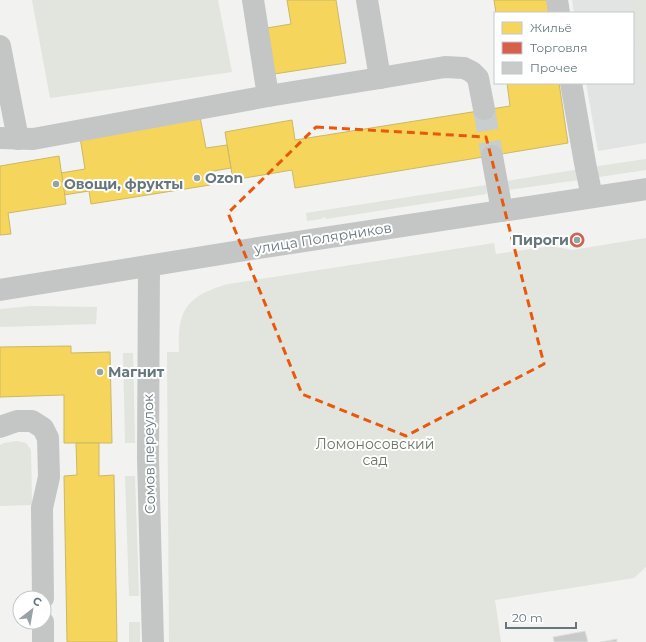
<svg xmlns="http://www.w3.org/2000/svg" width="646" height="642" viewBox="0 0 646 642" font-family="Montserrat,sans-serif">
<rect width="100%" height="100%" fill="#f2f2f1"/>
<polygon fill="#e2e3e3" points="572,0 646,0 646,143 598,151 586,83 633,83 633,13 574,13"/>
<g fill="#e2e4de">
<polygon points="32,0 218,0 232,72 50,98"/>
<polygon points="632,0 646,0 646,94"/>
<polygon points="646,159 646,170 599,177 597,174 596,169 598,166"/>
<polygon points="574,170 577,170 579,180 508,190 507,181"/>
<polygon points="486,185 487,192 486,194 326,219 325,217 322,218 322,219 307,221 306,213"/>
<path d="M646,238V567L634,578L495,600L501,642H169L167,352H179C177,309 187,296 228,284L494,243L496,254L551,246L572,250Z"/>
<polygon points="31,306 97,307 96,324 0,327 0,309"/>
<polygon points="123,353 133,353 135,443 125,443"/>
<polygon points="17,441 26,443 31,450 32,505 0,506 0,445 4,443"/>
<polygon points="125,476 135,476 139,596 129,596"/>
<rect x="129" y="622" width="11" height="20"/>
</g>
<g fill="#f6d55c" stroke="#cab966">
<polygon points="287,0 336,0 346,63 274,74 267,28 291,24"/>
<polygon points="494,0 547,0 549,13 496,13"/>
<polygon points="507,83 559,83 568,143 295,188 292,170 233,180 225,132 292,120 295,140 510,106"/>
<polygon points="200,117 206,148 227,145 231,168 208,172 210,185 91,204 89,191 64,195 61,173 85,169 80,137"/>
<polygon points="59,156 66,204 8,213 11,234 0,235 0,166"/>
<polygon points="71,346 71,353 110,352 112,443 64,443 64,395 0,397 0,347"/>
<polygon points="76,443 99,443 99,476 114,475 117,642 67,642 64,476 77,475"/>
</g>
<circle fill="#d6604d" stroke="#b4675b" cx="577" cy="240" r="7"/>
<g fill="#c9caca" stroke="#e1e1e0">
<polygon points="585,631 588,642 554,642 553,637"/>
<polygon points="617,639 617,642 600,642"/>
</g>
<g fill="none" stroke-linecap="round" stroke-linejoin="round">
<polyline stroke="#c8cdce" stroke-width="22" stroke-dasharray="22 11" stroke-linecap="butt" points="484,109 492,156"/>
<g stroke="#c4c6c6" stroke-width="22">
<polyline points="253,0 268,96"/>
<polyline points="367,0 380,78 445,67 464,68 472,72 478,78 484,109"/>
<polyline points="557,0 559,13"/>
<polyline points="0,46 18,139"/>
<polyline points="571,83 585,163 592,197"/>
<polyline points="0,138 33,139 268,96 380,78"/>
<polyline points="492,156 502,211"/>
<polyline points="149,266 148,459 153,642"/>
<polyline points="0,290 252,249 646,189"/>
<polyline points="0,427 17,421 32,421 43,428 48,438 49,477 42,508 43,598"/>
<polyline points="43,622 43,642"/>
</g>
</g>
<path fill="none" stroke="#e8590c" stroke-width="3" stroke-dasharray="8 5" stroke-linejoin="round" d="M316,127L486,137L544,364L406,436L302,394L228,213Z"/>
<g fill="#96a2a6" stroke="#fff" stroke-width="1.5">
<circle cx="197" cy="178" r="4"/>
<circle cx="56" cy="184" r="4"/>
<circle cx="577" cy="240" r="4"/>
<circle cx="100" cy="372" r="4"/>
</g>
<g text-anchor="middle" stroke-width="4" stroke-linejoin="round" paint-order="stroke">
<g font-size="14" font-weight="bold" fill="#65777d" stroke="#fff" text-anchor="start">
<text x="205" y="183">Ozon</text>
<text x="64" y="189">Овощи, фрукты</text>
<text x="569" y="245" text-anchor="end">Пироги</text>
<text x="108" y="377">Магнит</text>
</g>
<g font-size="14" fill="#65777d" stroke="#fff">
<text transform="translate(323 238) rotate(-9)" y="5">улица Полярников</text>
<text transform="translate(149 454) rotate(-91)" y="5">Сомов переулок</text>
</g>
<g font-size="14" fill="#6a7563" stroke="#fff">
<text x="375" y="449">Ломоносовский<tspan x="375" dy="16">сад</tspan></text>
</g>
</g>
<rect x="494" y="12" width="140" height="72" fill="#ffffff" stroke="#c1c9cb"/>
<rect x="502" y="22" width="20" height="12" fill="#f6d55c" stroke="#c1c9cb"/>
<text x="530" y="32" font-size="12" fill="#65777d">Жильё</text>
<rect x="502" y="42" width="20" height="12" fill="#d6604d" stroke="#c1c9cb"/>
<text x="530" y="52" font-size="12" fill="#65777d">Торговля</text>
<rect x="502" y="62" width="20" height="12" fill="#c9caca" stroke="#c1c9cb"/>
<text x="530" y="72" font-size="12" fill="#65777d">Прочее</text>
<g transform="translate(32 610) rotate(31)"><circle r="19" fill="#ffffff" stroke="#c1c9cb"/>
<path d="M0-3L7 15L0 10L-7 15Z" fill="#96a2a6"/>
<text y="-6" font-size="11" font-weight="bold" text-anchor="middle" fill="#65777d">С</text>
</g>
<path d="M506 622v6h70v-6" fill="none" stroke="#65777d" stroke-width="2"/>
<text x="512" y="622" font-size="12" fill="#65777d" stroke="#ffffff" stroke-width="3" paint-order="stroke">20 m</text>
</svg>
